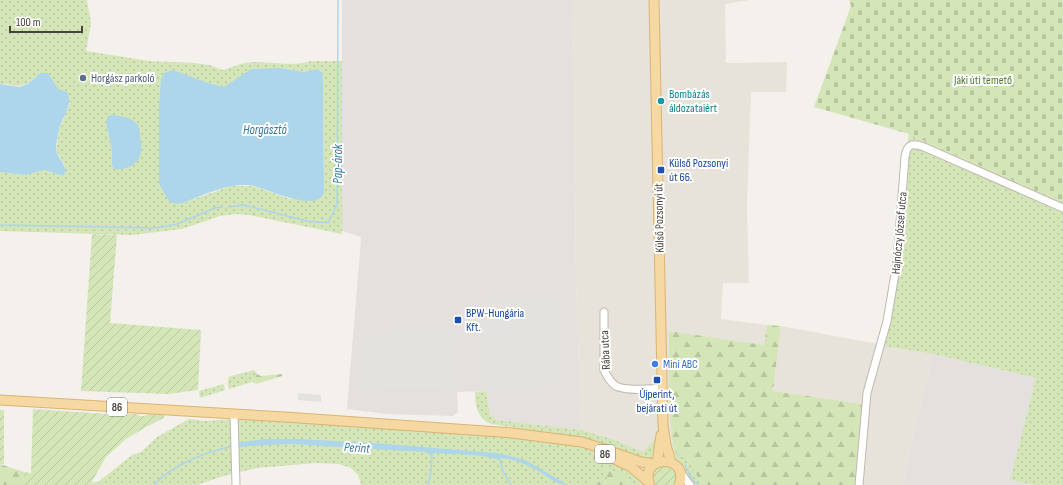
<svg xmlns="http://www.w3.org/2000/svg" width="1063" height="485" viewBox="0 0 1063 485" font-family="'Sofia Sans Condensed',sans-serif">
<defs>
<pattern id="grass-dots" width="8" height="8" patternUnits="userSpaceOnUse"><rect width="8" height="8" fill="#d4e5b8"/><path d="M2 2h.1M6 6h.1" fill="none" stroke="#b8c69f" stroke-width="1.8" stroke-linecap="round"/></pattern>
<pattern id="forest-firs" width="22" height="20" patternUnits="userSpaceOnUse"><rect width="22" height="20" fill="#d4e5b8"/><path d="M5 1l3.5 6h-7zM16 11l3.5 6h-7z" fill="#b8c69f"/></pattern>
<pattern id="cemetery-stones" width="16" height="16" patternUnits="userSpaceOnUse"><rect width="16" height="16" fill="#d4e5b8"/><path d="M2 7V4a2 2 0 0 1 4 0v3zM10 15v-3a2 2 0 0 1 4 0v3z" fill="#b8c69f"/></pattern>
<pattern id="garden-furrows" width="10" height="10" patternUnits="userSpaceOnUse"><rect width="10" height="10" fill="#d4e5b8"/><path d="M-1 1l2-2M0 10L10 0M9 11l2-2" fill="none" stroke="#b8c69f"/></pattern>
</defs>
<rect width="100%" height="100%" fill="#f4f1ec"/>
<g fill="#e8e3da">
<polygon points="573,0 750,0 725,4 726,63 787,62 786,92 751,92 747,207 749,283 723,283 721,319 767,325 764,345 669,331 669,412 674,452 678,462 685,469 689,480 694,485 645,485 565,444 567,436 639,460 655,438 643,453 612,439 581,430 576,282"/>
<polygon points="781,326 933,354 916,423 903,485 855,485 863,404 773,391"/>
</g>
<g fill="#e4e0dd">
<polygon points="342,0 573,0 576,282 581,430 497,420 490,414 486,391 457,392 458,412 453,416 387,414 347,409 359,264 361,237 342,231"/>
<polygon points="933,354 1036,378 1010,480 1035,485 903,485 916,423"/>
</g>
<g fill="url(#grass-dots)" fill-rule="evenodd">
<path d="M0,0H87L91,23L86,51L149,61L195,63L209,65L223,70L244,63L255,62L291,64L303,63L311,61H342V234L249,215L236,214L220,216L182,229L132,235L0,231V172L26,175L44,170L63,176L65,166L56,150L59,130L70,103L55,87L35,77C20,91 18,84 0,84ZM281,68L303,72L317,69L322,72L323,81L324,193L290,199L253,186H231L183,203L208,83L224,87ZM106,123L126,169L112,165V150Z"/>
<polygon points="909,134 1063,203 1063,485 1035,485 1010,480 1036,378 933,354 879,345 891,299 905,157"/>
<polygon points="254,370 257,374 252,382 229,389 228,387 228,377"/>
<polygon points="224,384 225,390 200,398 199,391"/>
<path d="M486,391L490,414L497,420L581,430L612,439L643,452L655,438H661L658,457L651,462L575,437L491,424C477,418 475,405 475,392Z"/>
<path d="M247,418L495,435L565,444L583,448L610,458L639,475L645,485H627L629,477L624,472H614L605,469L611,479L609,483C599,483 597,476 588,485H361L358,475L351,468L339,464L316,463L257,468L224,476L197,485H90L92,482H98L132,455L141,452L157,437L189,419L205,421Z"/>
<path d="M674,452C680,454 686,457 690,462C697,472 695,479 707,485H694C687,479 689,475 684,468C679,461 677,461 674,452Z"/>
</g>
<g fill="url(#forest-firs)">
<path d="M767,325L781,326L773,391L863,404L855,485H707C695,479 697,472 690,462C686,457 680,454 674,452L669,412V331L764,345Z"/>
<polygon points="257,374 261,376 282,374 282,376 256,384 252,382"/>
<polygon points="0,464 24,472 23,485 0,485"/>
<path d="M604,469L614,472H624L629,477L627,485H588C597,476 599,483 609,483L611,479L603,474Z"/>
</g>
<polygon fill="url(#cemetery-stones)" points="849,0 1063,0 1063,203 909,134 814,107 851,6"/>
<g fill="url(#garden-furrows)">
<polygon points="92,234 117,235 110,323 201,330 198,390 168,394 81,391"/>
<polygon points="33,409 107,414 107,416 117,416 118,414 138,414 139,416 144,416 149,414 164,415 164,418 146,427 126,439 106,457 90,485 23,485 24,472 31,473"/>
<rect x="0" y="410" width="4" height="54"/>
<polygon points="665,463 677,473 676,485 653,485 651,471"/>
</g>
<g fill="#e4e2df">
<polygon points="555,301 555,375 552,383 544,386 486,387 484,302"/>
<polygon points="455,334 456,387 362,389 361,335"/>
<polygon points="298,393 321,395 321,402 298,400"/>
</g>
<g fill="#aed6eb">
<path d="M281,68L303,72L317,69L322,72L323,81L324,193C323,194 322,197 320,198C308,208 268,190 254,186C231,181 204,195 183,203L175,204L169,201L159,184V105L161,80L164,73L173,70L208,83L224,87L251,69Z"/>
<path d="M41,73H48L58,89L67,92C74,105 62,117 59,130C58,135 56,143 56,148C56,156 65,163 66,171L63,176L44,170L26,175L0,172V84L20,87L27,84Z"/>
<path d="M113,115C121,116 130,117 136,123C140,126 140,133 140,138C141,142 142,146 141,150C140,164 127,171 114,169L112,165V150L106,123L108,116Z"/>
<path d="M266,439H297L374,443L496,453L514,457L527,461L568,485C556,485 547,476 537,470C525,464 514,459 500,458V461C493,454 447,454 434,453L432,455L425,452L290,444L249,446L233,448V443Z"/>
</g>
<g fill="none" stroke-linecap="round" stroke-linejoin="round">
<g stroke="#aed6eb" stroke-width="1.5">
<polyline points="228,207 244,205 307,221 328,223 337,205 338,0"/>
<polyline points="0,225 156,228 177,224 215,208 222,207"/>
<polyline points="500,460 503,471 511,485"/>
<polyline points="685,465 691,478 698,485"/>
<path d="M154,485C171,465 207,452 232,446"/>
<polyline points="428,485 431,472 432,453"/>
</g>
<defs>
<g id="minor">
<path d="M604,312V370C607,376 611,384 618,387C631,391 648,389 662,388"/>
<polyline points="234,414 236,485"/>
<polyline points="681,473 690,485"/>
<path d="M859,485L867,393L887,321L897,262L905,157C907,143 913,143 924,147L1063,208"/>
</g>
<g id="major">
<polyline points="654,0 663,425 666,445 671,462"/>
<polyline points="0,400 285,417 512,433 582,442 604,449 641,462 655,464"/>
<polyline points="608,456 631,467 649,482"/>
<polyline points="657,463 661,435"/>
<path d="M649,484C640,453 691,455 679,485"/>
</g>
</defs>
<use href="#minor" stroke="#bfb8af" stroke-width="9"/>
<use href="#major" stroke="#dab473" stroke-width="11"/>
<use href="#minor" stroke="#fff" stroke-width="7"/>
<use href="#major" stroke="#f6d8a3" stroke-width="9"/>
</g>
<circle fill="#5c6f8a" stroke="#fff" stroke-width="1.5" cx="83" cy="78" r="4"/>
<circle fill="#0f9aa8" stroke="#fff" stroke-width="1.5" cx="661" cy="101" r="4"/>
<g fill="#1a4fb4" stroke="#fff" stroke-width="1.5">
<rect x="657" y="166" width="8" height="8" rx="2"/>
<rect x="454" y="316" width="8" height="8" rx="2"/>
<rect x="653" y="376" width="8" height="8" rx="2"/>
</g>
<circle fill="#3f7fe0" stroke="#fff" stroke-width="1.5" cx="655" cy="364" r="4"/>
<g text-anchor="middle" stroke-width="4" stroke-linejoin="round" paint-order="stroke">
<g fill="#fff" stroke="#7f7b75" stroke-width="1">
<rect x="107" y="398" width="20" height="18" rx="3"/>
<rect x="595" y="445" width="20" height="18" rx="3"/>
</g>
<g font-size="11" font-weight="bold" fill="#48423a">
<text x="117" y="411">86</text>
<text x="605" y="458">86</text>
</g>
<g font-size="12" fill="#4e5e75" stroke="#fff" text-anchor="start">
<text x="91" y="82">Horgász parkoló</text>
</g>
<g font-size="12" fill="#507631" stroke="#fff">
<text x="983" y="84">Jáki úti temető</text>
</g>
<g font-size="12" fill="#0d838f" stroke="#fff" text-anchor="start">
<text x="669" y="98">Bombázás<tspan x="669" dy="14">áldozataiért</tspan></text>
</g>
<g font-size="12" fill="#164399" stroke="#fff" text-anchor="start">
<text x="669" y="167">Külső Pozsonyi<tspan x="669" dy="14">út 66.</tspan></text>
<text x="466" y="317">BPW-Hungária<tspan x="466" dy="14">Kft.</tspan></text>
<text x="657" y="398" text-anchor="middle">Újperint,<tspan x="657" dy="14">bejárati út</tspan></text>
</g>
<g font-size="12" fill="#48423a" stroke="#fff">
<text transform="translate(659 218) rotate(-91)" y="4">Külső Pozsonyi út</text>
<text transform="translate(899 233) rotate(-85)" y="4">Hajnóczy József utca</text>
<text transform="translate(605 350) rotate(-93)" y="4">Rába utca</text>
</g>
<g font-size="12" fill="#366cbe" stroke="#fff" text-anchor="start">
<text x="663" y="368">Mini ABC</text>
</g>
<g font-size="13" font-style="italic" fill="#37789c" stroke="#fff">
<text x="265" y="134">Horgásztó</text>
<text transform="translate(337 164) rotate(-90)" y="5">Pap-árok</text>
<text transform="translate(357 447) rotate(4)" y="5">Perint</text>
</g>
</g>
<path d="M10 26v6h72v-6" fill="none" stroke="#48423a" stroke-width="2"/>
<text x="16" y="26" font-size="12" fill="#48423a" stroke="#ffffff" stroke-width="3" paint-order="stroke">100 m</text>
</svg>
